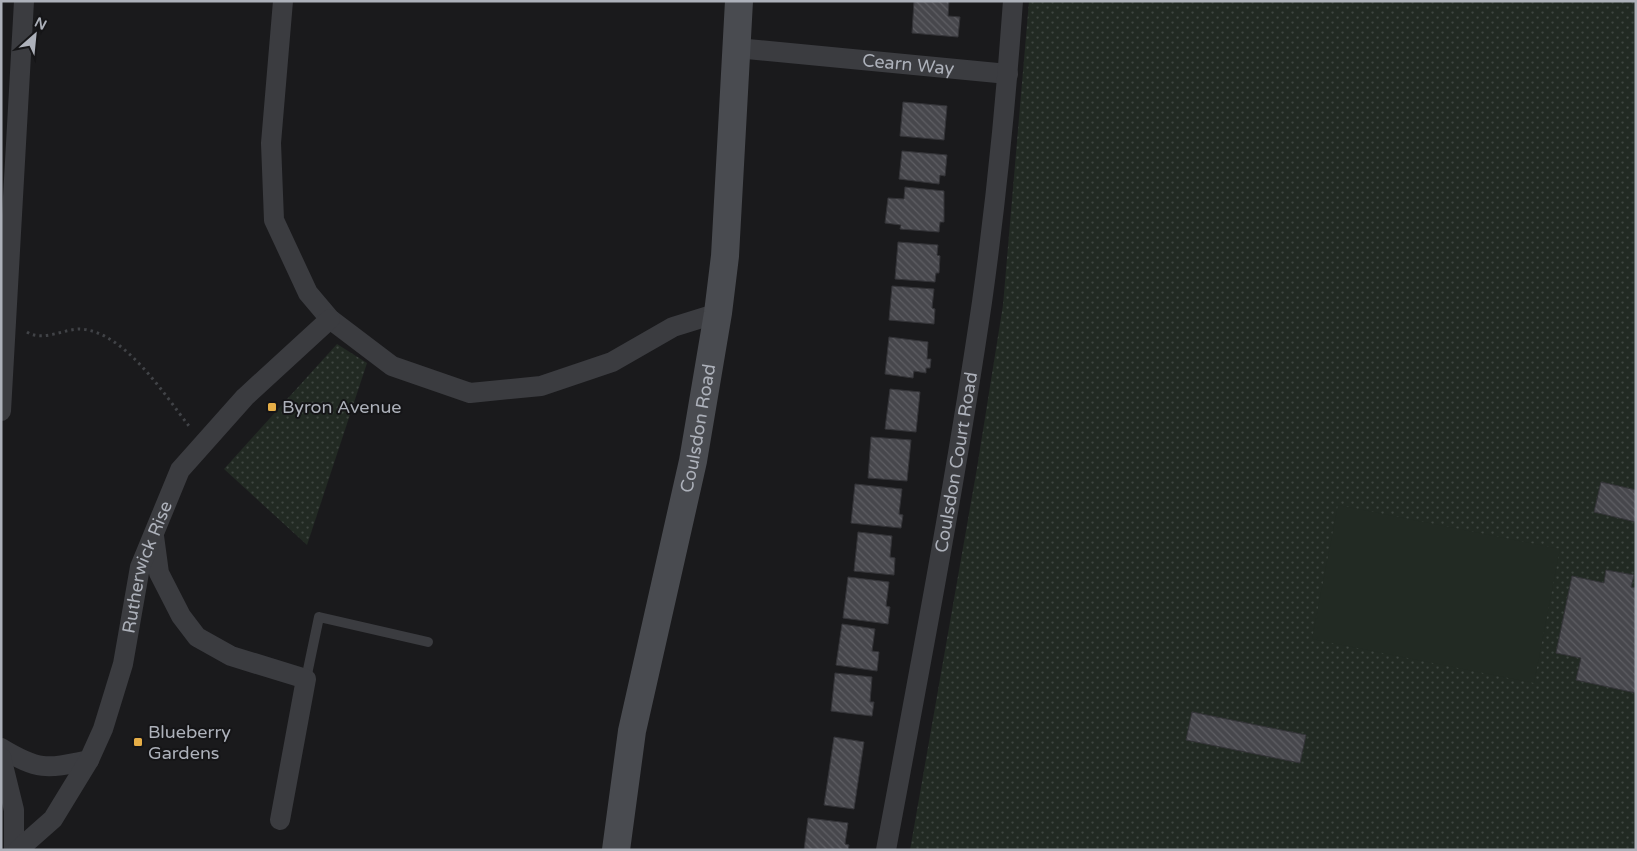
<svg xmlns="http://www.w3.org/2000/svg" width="1637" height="851" viewBox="0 0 1637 851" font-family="'Varela Round',sans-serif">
<defs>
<pattern id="grass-dots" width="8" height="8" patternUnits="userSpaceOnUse" patternTransform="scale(1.25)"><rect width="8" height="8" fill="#222a23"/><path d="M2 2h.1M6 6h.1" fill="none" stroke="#3f4641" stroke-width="1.8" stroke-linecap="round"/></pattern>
<pattern id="building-back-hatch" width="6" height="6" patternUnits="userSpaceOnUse" patternTransform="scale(1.25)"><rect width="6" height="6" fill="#47474c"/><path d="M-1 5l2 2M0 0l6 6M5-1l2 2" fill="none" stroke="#5f5f64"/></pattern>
</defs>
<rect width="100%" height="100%" fill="#1a1a1c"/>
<g fill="url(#grass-dots)">
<polygon points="1029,1 1636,1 1636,850 910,850 977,468 1003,305"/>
<polygon points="337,344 367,363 307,545 224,469"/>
</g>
<polygon fill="#222a23" points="1338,505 1560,549 1534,683 1312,639"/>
<g fill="url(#building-back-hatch)" stroke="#343438">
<polygon points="914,1 949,1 948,16 960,17 958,37 912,33"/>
<polygon points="903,102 947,106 944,140 900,136"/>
<polygon points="902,151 947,155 945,176 940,175 939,184 899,179"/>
<polygon points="905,187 944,191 944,222 940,222 939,232 900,229 901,225 885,223 888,198 904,199"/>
<polygon points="898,242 938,245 937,255 940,256 939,273 936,273 935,282 895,279"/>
<polygon points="892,286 934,289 932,308 935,309 934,324 889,320"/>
<polygon points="889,337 928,342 927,359 931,359 930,368 926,368 926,373 914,371 913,378 885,374"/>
<polygon points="890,389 920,392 916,432 885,429"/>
<polygon points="871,437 911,440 907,481 868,478"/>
<polygon points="1601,482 1636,490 1636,522 1594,512"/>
<polygon points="855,484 902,489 899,514 903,515 901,528 851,523"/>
<polygon points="858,532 892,536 890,557 895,558 894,575 854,571"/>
<polygon points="1606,570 1634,575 1631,587 1636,588 1636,693 1576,680 1581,658 1556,653 1572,576 1604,583"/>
<polygon points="848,577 889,582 886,606 890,607 888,624 843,618"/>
<polygon points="842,624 875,629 872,651 879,652 877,671 836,665"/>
<polygon points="835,673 872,677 870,702 874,702 872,716 831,711"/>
<polygon points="1192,712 1306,735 1300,763 1186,740"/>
<polygon points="834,737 864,742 854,809 824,805"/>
<polygon points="808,818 848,823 845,844 849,845 848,850 804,850"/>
</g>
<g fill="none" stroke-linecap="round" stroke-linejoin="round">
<path stroke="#414347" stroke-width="3" stroke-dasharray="2.5 4" stroke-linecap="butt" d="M27,332C42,342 64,329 80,329C124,331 164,394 189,426"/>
<polyline stroke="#3b3c40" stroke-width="10" points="306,679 319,617 428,642"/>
<g stroke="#3b3c40" stroke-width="20">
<polyline points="283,1 271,143 274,220 308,293 330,319 392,366 470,393 541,386 612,362 673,327 718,313"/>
<path id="s1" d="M737,48L1008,74"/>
<polyline points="1,411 24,1"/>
<polyline points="154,536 159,573 181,616 197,637 231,656 306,679 280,820"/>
<path d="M1,748C39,771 46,769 89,760"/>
<polyline points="1,757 14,810 14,850"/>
<path id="s2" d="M18,850L53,819L89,760L103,729L123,664L140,567L180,470L245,397L330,319"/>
<path id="s3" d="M886,850C920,667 955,485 982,302C996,202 1006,101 1013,1"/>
</g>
<path stroke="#494b50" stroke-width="28" id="s4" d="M616,850L632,731L693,461L718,313L725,256L739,1"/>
</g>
<g fill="#e6ae47" stroke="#151517" stroke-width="2">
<rect x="267" y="402" width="10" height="10" rx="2.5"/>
<rect x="133" y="737" width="10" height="10" rx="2.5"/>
</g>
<g text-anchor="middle" stroke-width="4" stroke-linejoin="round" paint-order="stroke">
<g font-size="18" fill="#adb1ba" stroke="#151517">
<text dy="6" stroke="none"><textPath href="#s1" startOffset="172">Cearn Way</textPath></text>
<text dy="6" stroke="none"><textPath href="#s4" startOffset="430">Coulsdon Road</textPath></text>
<text dy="6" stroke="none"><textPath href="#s3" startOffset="394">Coulsdon Court Road</textPath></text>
<text dy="6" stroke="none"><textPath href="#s2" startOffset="318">Rutherwick Rise</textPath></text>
</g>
<g font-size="18" fill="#adb1ba" stroke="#151517" text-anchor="start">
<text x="282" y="413">Byron Avenue</text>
<text x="148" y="738">Blueberry<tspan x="148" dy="21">Gardens</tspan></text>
</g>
</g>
<rect width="1637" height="851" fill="none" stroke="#adb1ba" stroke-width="5"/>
<g transform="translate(35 35) rotate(27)" stroke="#151517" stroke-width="4" paint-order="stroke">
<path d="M0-4L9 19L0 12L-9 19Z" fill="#adb1ba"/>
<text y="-8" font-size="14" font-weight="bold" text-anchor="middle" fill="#adb1ba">N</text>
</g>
</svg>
